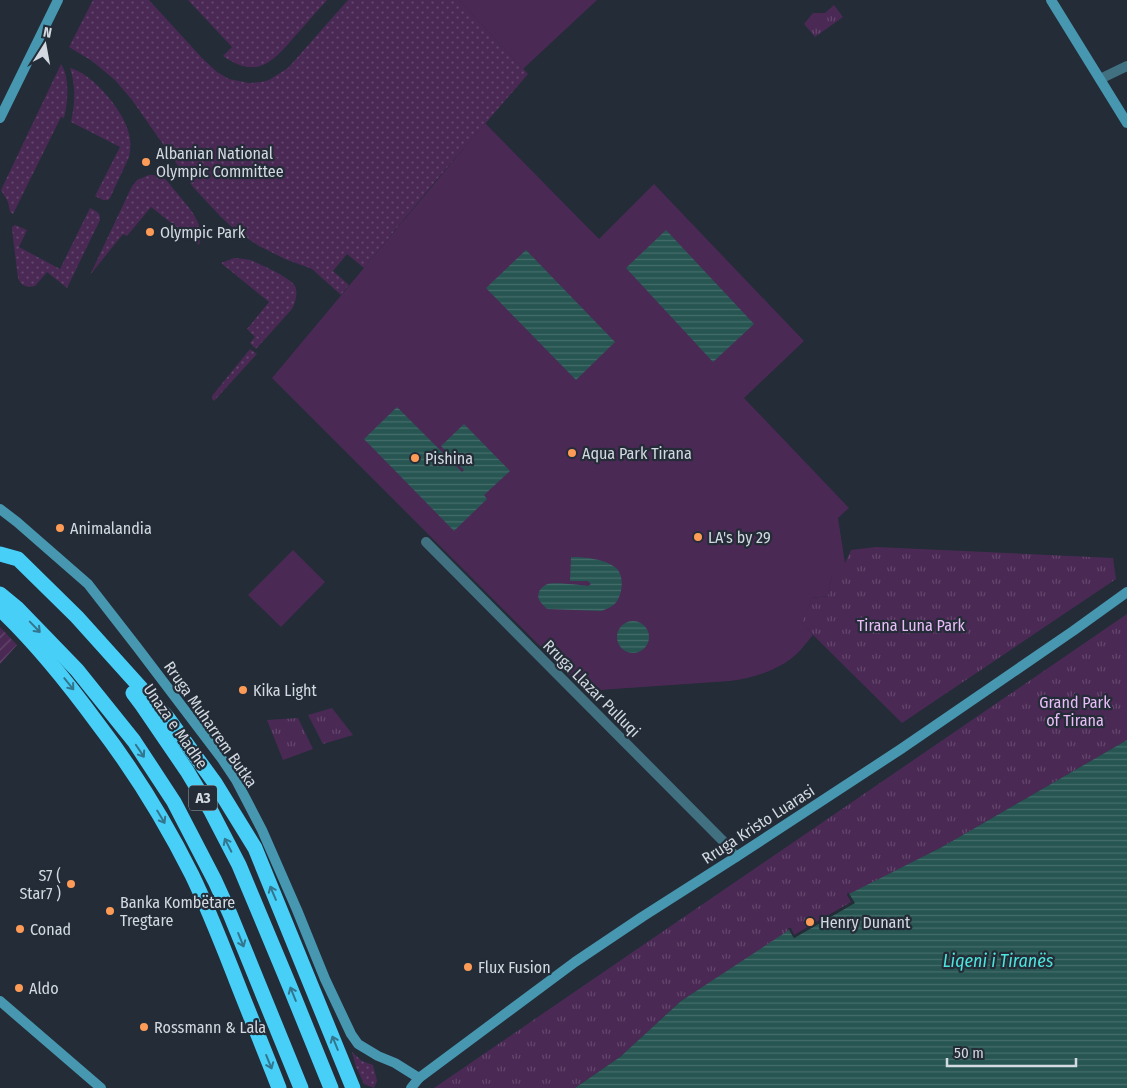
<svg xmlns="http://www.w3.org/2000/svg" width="1127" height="1088" viewBox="0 0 1127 1088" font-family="'Fira Sans Condensed',sans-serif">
<defs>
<pattern id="grass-dots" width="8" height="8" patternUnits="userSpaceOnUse" patternTransform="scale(1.25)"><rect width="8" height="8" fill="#4b2955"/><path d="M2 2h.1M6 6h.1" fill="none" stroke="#64476d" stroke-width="1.8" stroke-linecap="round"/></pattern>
<pattern id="park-tufts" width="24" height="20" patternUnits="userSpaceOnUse" patternTransform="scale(1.25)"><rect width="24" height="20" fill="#4b2955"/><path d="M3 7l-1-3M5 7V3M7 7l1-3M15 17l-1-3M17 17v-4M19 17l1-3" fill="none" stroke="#64476d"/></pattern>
<pattern id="garden-furrows" width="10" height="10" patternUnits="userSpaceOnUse" patternTransform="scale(1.25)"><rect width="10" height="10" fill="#4b2955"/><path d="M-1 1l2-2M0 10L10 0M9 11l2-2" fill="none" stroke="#64476d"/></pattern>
<pattern id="water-rules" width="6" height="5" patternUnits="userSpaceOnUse" patternTransform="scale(1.25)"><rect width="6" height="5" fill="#275552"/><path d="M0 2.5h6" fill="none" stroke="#456d6b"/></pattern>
</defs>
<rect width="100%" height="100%" fill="#232c37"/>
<g fill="url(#grass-dots)">
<polygon points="93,0 149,0 202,58 217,72 229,79 249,83 262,82 269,80 288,68 348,0 459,0 528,74 434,183 364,268 347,254 333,271 349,285 341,295 312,269 285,259 259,246 236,231 220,216 193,187 132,100 115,80 92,61 69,47"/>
<path d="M188,0H327C316,12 306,24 295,36C273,62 257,80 223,56L232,47Z"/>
<path d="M61,64C70,76 68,104 64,118L61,117L13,214L10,212L8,202L1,190Z"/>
<path d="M70,68C93,74 124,111 129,134C131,141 131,149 129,157L110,198L108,200H103L95,196L120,147L71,122C75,104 76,86 70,68Z"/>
<path d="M149,175C154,175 159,175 164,178C169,182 173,189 177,193C189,208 206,224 199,245L151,207L127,236L123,234L90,275L132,186L137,180Z"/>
<path d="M90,208C96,211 101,213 100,220L67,288L47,272L35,286C27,288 21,286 18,278L12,229V227L15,225L27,230L19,247L60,269Z"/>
<path d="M234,258C239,258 245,259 250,260C260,264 290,277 295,286C298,293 296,301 292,309L256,349L250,343L255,337L247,329L269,302L221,263Z"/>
<polygon points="250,349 257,354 214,401 212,399 212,396"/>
<polygon points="352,1052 362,1061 373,1065 377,1081 374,1088 364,1084 356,1067"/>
</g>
<g fill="url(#park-tufts)">
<polygon points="834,5 843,17 815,37 804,24 813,13 825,13"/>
<polygon points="876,547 1113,558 1116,579 902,723 801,623 812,598 828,596 832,573 845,570 845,563 851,550"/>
<polygon points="1127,614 1127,740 942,847 850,894 855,903 794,938 789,931 681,1001 620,1057 575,1088 434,1088"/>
<polygon points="332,708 353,735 323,744 308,715"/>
<polygon points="298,718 313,749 283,760 267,720"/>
</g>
<polygon fill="url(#garden-furrows)" points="0,627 17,645 0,664"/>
<g fill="#4b2955">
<polygon points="459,0 597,0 523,69"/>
<path d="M485,123L599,239L654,184L804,341L744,398L849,508L838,518L845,563V570L832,574L828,596L812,598L802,623L813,635C806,643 800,652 792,658C774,672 751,678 730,681L585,691L272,378Z"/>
<polygon points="293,550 325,582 281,627 248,595"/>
</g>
<g fill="url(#water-rules)">
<polygon points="666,230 754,324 713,362 626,268"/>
<polygon points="526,250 615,342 576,380 486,288"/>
<polygon points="397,407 462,472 464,470 441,446 464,424 510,471 484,495 487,499 454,531 364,439"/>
<path d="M571,557C584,557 606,559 616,568C624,575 623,592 617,601C614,606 607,609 601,611L547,609C542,604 536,599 539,592C540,589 544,585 548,584C554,582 580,585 588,586L591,584L588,581H570Z"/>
<circle cx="633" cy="637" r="16"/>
<polygon points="1127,740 1127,1088 575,1088 620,1057 681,1001 789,930 794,938 854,903 849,894 942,847"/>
</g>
<polygon fill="#232c37" points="848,892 855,903 794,938 788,928 791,928 794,935 851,902 847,895"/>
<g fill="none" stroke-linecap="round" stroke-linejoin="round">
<g stroke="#417080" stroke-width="10">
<polyline points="1100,79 1127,66"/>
<polyline points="426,542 724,842 736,857"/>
</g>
<g stroke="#4797b1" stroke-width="10">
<polyline points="1051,0 1127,123"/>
<polyline points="0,118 58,0"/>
<polyline points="0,509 17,522 88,584 137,647 222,759 236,780 262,830 297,910 325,979 351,1034 358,1044 378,1056 395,1063 419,1078"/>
<polyline points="0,1001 101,1088"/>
<polyline points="411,1088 419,1078 575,962 642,917 736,857 901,749 1073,631 1127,592"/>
</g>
<g stroke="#48cff8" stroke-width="15">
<polyline points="0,554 18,559 77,617 167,717 215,783 255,848 353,1088"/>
<polyline points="0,594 17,608 77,670 134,741 174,802 215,881 230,914 301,1088"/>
<path d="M0,609C37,644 68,683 98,724C134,771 165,821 192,875C207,906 220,939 233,972C248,1011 264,1049 279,1088"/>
<polyline points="133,693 142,705 187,771 211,811 239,865 290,987 331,1088"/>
</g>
</g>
<defs><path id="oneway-shaft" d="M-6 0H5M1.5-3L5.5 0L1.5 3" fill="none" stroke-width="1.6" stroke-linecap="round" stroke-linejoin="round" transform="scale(1.25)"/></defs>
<g stroke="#34758e">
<use href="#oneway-shaft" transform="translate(35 627) rotate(46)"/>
<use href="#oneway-shaft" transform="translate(69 684) rotate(51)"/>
<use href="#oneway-shaft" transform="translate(140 751) rotate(56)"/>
<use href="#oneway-shaft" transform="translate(161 817) rotate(59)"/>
<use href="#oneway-shaft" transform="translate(228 845) rotate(-117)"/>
<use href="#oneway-shaft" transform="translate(273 893) rotate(-113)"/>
<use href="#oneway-shaft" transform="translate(241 940) rotate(68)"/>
<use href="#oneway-shaft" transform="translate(293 994) rotate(-112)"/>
<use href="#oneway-shaft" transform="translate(335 1043) rotate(-112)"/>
<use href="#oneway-shaft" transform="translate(269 1062) rotate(68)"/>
</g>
<g fill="#fe9c57" stroke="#232c37" stroke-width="2">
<circle cx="146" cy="162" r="5"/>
<circle cx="150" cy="232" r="5"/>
<circle cx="572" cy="453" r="5"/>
<circle cx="415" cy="458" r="5"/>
<circle cx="60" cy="528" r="5"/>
<circle cx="698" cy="537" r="5"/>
<circle cx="243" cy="690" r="5"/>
<circle cx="71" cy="884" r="5"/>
<circle cx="110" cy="911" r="5"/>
<circle cx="810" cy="922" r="5"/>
<circle cx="20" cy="929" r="5"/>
<circle cx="468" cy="967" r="5"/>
<circle cx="19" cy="988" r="5"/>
<circle cx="144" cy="1027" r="5"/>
</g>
<g text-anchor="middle" stroke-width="4.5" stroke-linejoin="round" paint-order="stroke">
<rect fill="#232c37" stroke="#9ea5ad" stroke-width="1" x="189" y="785.5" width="28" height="25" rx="4"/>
<g font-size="15" font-weight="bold" fill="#d3d9e0">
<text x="203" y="803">A3</text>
</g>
<g font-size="16" fill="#d3d9e0" stroke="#232c37" text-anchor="start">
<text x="156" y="159">Albanian National<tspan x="156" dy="18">Olympic Committee</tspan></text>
<text x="160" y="238">Olympic Park</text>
<text x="582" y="459">Aqua Park Tirana</text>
<text x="425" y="464">Pishina</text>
<text x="70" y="534">Animalandia</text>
<text x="708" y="543">LA's by 29</text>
<text x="253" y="696">Kika Light</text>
<text x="61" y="881" text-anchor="end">S7 (<tspan x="61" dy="18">Star7 )</tspan></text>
<text x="120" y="908">Banka Kombëtare<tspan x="120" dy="18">Tregtare</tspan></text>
<text x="820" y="928">Henry Dunant</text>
<text x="30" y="935">Conad</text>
<text x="478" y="973">Flux Fusion</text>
<text x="29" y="994">Aldo</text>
<text x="154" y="1033">Rossmann &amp; Lala</text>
</g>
<g font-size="16" fill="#eabdf8" stroke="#232c37">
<text x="911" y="631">Tirana Luna Park</text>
<text x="1075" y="708">Grand Park<tspan x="1075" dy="18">of Tirana</tspan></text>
</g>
<g font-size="16" fill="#d3d9e0" stroke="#232c37">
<text transform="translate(592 688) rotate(45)" y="6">Rruga Llazar Pulluqi</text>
<text transform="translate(211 724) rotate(55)" y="6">Rruga Muharrem Butka</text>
<text transform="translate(176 726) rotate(55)" y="6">Unaza e Madhe</text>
<text transform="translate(758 824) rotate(-33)" y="6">Rruga Kristo Luarasi</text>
</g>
<g font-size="18" font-style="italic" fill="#4ce4dc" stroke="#232c37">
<text x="998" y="967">Liqeni i Tiranës</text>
</g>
</g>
<g transform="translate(45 45) rotate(11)" stroke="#232c37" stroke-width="4" paint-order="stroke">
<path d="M0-4L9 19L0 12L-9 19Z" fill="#d3d9e0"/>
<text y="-8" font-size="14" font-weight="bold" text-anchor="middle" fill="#d3d9e0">N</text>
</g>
<path d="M947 1058v8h129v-8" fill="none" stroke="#d3d9e0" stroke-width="2.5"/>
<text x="954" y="1058" font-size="15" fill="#d3d9e0" stroke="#232c37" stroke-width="4" paint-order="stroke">50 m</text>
</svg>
